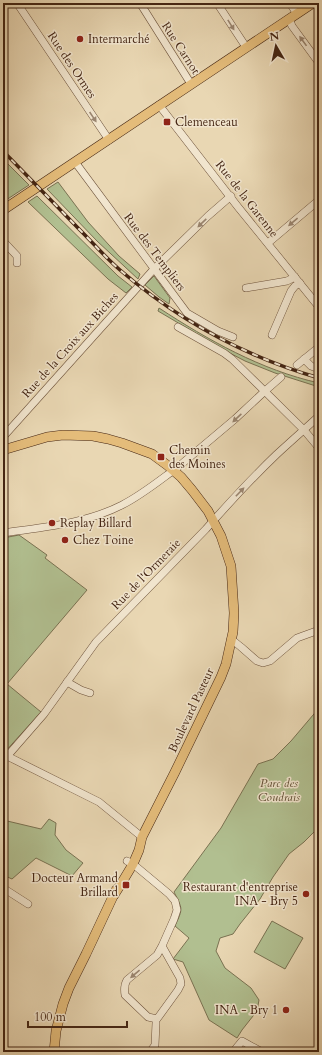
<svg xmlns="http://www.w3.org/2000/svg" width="322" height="1055" viewBox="0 0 322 1055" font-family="Cardo,serif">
<rect width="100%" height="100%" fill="#e9d7b3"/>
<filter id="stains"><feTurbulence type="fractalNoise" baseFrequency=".005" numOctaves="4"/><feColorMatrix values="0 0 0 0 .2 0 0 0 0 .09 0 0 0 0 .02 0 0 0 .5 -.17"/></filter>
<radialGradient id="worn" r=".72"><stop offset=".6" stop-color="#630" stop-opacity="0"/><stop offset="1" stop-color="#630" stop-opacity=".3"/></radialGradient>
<g fill="#b1bf90" stroke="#7a7252">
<polygon points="3,159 29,185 3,202"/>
<polygon points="58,182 88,222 119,256 140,274 138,279 97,241 47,189"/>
<polygon points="37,196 118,276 132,287 126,293 108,279 28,202"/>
<polygon points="154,276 170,298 169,304 159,297 145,285"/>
<path d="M159,308C208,340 261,370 319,383V387L275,373L245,361L224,350L158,311Z"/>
<polygon points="19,535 47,555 45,558 87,590 7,684 41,712 3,754 3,538"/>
<path d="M319,708V790L318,792L319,793V824L316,830L304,842L289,854L273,877L260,899L240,924L233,934L220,938L216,951L225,968L251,988L259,1000L257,1011L242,1030L237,1038L209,1020L183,962L173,959L189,938L175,926C183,908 183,910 174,892L221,828L258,764L273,759L291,741Z"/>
<polygon points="49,819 56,823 55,835 66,850 83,863 72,876 36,858 12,879 3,875 3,820 41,829"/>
<polygon points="272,921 303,938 285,969 254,952"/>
</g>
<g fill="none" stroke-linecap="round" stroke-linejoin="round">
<defs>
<g id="minor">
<polyline points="17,3 109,140"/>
<polyline points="140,3 191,84"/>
<polyline points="217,3 246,47"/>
<polyline points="290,3 297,14"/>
<polyline points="289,19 292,26 319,63"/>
<polyline points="159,105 238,207 319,307"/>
<polyline points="75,162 187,313 218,331 233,337"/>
<polyline points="3,241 17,256 17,263"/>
<polyline points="268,243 319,200"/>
<polyline points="246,288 287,281 295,277"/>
<polyline points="178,327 224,353 232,359 304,430 319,448"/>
<polyline points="272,335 291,291 295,286 300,283"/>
<polyline points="304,359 311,366 319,369"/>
<polyline points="297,365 319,347"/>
<polyline points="3,437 154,269 208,216 231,196"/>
<path d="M3,533C43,527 85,524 122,505C142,495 160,480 178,467L235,419L265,391L281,377"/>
<polyline points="231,639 241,647 257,661 263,663 270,661 297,638 319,630"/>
<polyline points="67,682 81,690 90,693"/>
<polyline points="7,756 99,802 142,837"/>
<path d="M3,761L44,714L96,642L206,529C228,504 251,479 276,455C290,442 305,429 319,416"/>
<path d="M127,861L133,864L169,894L175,901L177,910L174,919L162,946L157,955L127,980C124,985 124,989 125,995L148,1017L157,1019L178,990L181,984L180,978L162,946"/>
<polyline points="3,888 28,904"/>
<polyline points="150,1052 155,1045 156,1023"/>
<polyline points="233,1052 242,1041 262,1052"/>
</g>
<g id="major">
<polyline points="3,210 313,3"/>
<polyline points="3,450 47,437 63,435 93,436 108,439 122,443 152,454 167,465 181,477 192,490 208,511 221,536 231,566 234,613 233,632 226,664 221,677 175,772 142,837 139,850 133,864 124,879 114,895"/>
<polyline points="54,1052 56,1031 63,1004 69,988 86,954 116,890"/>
</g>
</defs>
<use href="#minor" stroke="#6d523b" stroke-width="8"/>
<use href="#major" stroke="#442513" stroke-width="10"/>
<use href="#minor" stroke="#f1e5ce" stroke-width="7"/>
<use href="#major" stroke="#e4bc7a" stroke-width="9"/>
<defs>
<path id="rail" d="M3,151C28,177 54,203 79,229C93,243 106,258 120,270C178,320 246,357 319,378"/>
</defs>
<use href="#rail" stroke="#442513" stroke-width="3.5"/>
<use href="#rail" stroke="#f1e5ce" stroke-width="2" stroke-dasharray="6" stroke-linecap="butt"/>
</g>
<defs><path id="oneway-solid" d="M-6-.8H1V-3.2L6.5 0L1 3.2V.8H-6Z"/></defs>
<g fill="#9a8570">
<use href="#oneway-solid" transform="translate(231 25) rotate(58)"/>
<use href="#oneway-solid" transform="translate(303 41) rotate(-126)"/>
<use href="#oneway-solid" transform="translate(93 117) rotate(56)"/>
<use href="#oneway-solid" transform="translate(293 222) rotate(140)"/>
<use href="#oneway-solid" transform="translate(202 223) rotate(136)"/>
<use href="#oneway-solid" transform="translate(237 418) rotate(137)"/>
<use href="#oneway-solid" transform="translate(240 492) rotate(-46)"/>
<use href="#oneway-solid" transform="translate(135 974) rotate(140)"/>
</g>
<g fill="#8f2418" stroke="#f1e5ce" stroke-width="1.5">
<circle cx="80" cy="39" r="4"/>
<rect x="163" y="118" width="8" height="8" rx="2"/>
<rect x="157" y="453" width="8" height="8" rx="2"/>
<circle cx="52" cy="523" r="4"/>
<circle cx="65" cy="540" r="4"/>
<rect x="122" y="881" width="8" height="8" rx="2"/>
<circle cx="306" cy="894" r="4"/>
<circle cx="286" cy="1010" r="4"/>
</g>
<g text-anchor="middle" stroke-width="3" stroke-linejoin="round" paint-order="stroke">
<g font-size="12" fill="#442513" stroke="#f1e5ce" text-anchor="start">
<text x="88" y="43">Intermarché</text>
<text x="175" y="126">Clemenceau</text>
<text x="169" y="454">Chemin<tspan x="169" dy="14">des Moines</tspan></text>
<text x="60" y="527">Replay Billard</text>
<text x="73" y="544">Chez Toine</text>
<text x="118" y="882" text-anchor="end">Docteur Armand<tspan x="118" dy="14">Brillard</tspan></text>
<text x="298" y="891" text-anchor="end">Restaurant d'entreprise<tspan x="298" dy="14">INA - Bry 5</tspan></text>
<text x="278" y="1014" text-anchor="end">INA - Bry 1</text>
</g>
<g font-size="12" fill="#442513" stroke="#f1e5ce">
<text transform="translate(181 48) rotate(57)" y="4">Rue Carnot</text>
<text transform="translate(72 65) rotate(56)" y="4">Rue des Ormes</text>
<text transform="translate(247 199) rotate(52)" y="4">Rue de la Garenne</text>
<text transform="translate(155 252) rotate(53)" y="4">Rue des Templiers</text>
<text transform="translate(70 345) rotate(-48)" y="4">Rue de la Croix aux Biches</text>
<text transform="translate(146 574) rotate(-46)" y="4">Rue de l'Ormeraie</text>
<text transform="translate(191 710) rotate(-65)" y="4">Boulevard Pasteur</text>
</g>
<g font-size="12" font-style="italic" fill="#5f4c32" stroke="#f1e5ce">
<text x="279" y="787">Parc des<tspan x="279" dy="14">Coudrais</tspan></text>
</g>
</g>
<rect width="322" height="1055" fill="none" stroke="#e9d7b3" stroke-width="16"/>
<rect x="4" y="4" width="314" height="1047" fill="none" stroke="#442513" stroke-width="2"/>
<rect x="8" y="8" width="306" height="1039" fill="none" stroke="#442513"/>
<g transform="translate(276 46) rotate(351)" stroke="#f1e5ce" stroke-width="3" paint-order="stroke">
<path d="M0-3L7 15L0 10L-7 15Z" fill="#442513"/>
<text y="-6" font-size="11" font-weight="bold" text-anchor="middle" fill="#442513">N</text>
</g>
<path d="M28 1021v6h99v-6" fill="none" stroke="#442513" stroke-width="2"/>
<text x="34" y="1021" font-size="12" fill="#442513" stroke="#f1e5ce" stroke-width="3" paint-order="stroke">100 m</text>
<rect width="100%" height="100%" filter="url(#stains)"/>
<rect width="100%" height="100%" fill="url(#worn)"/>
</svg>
